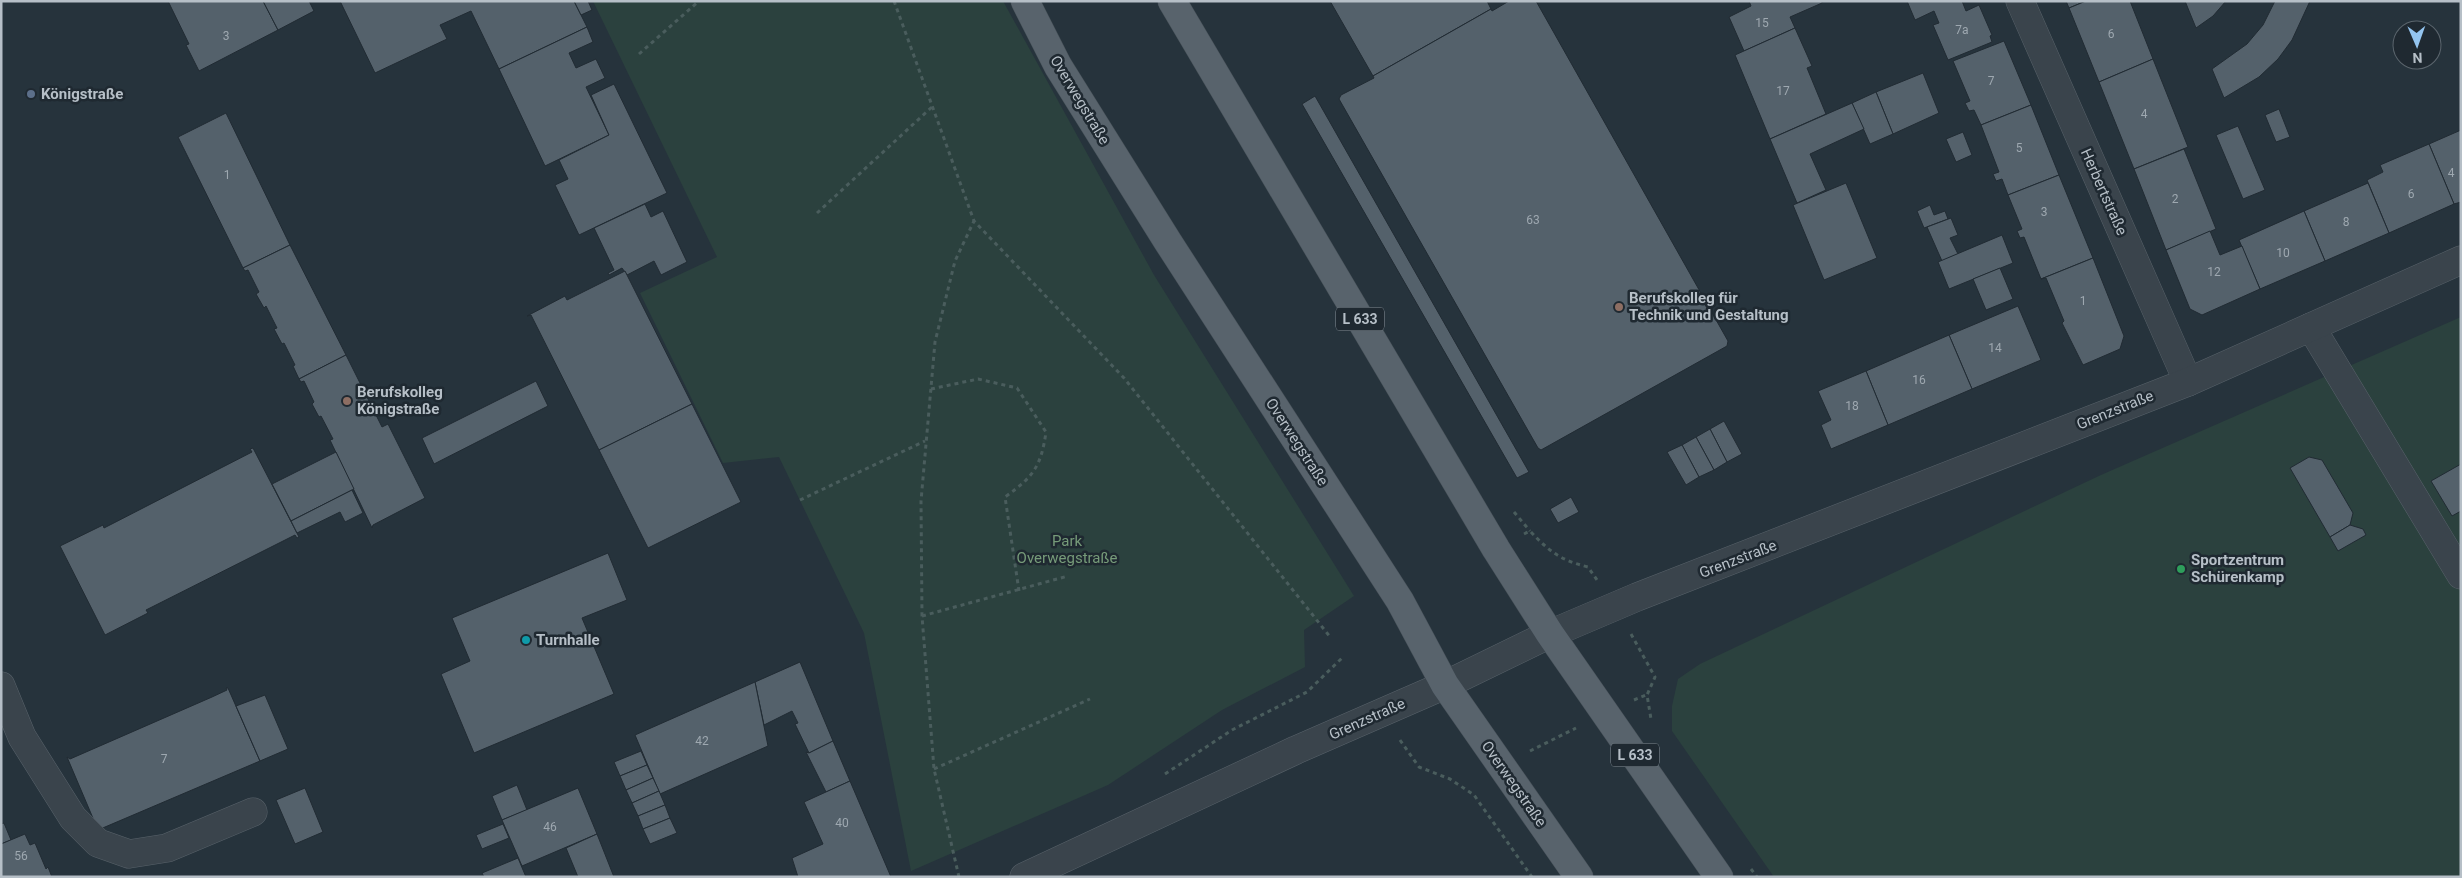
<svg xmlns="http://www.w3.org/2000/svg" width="2462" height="878" viewBox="0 0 2462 878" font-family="Roboto,sans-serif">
<rect width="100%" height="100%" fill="#26333c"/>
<g fill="#2b413e">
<polygon points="593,1 1003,1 1154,275 1354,596 1304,630 1305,667 1222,710 1108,785 911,871 864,633 779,457 723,463 640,293 717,257"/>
<polygon points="2461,317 2461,877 1774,877 1672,731 1672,706 1678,679 1700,664 2101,475"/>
</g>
<g fill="#54616b" stroke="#212b33">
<polygon points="168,1 263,1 278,30 199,71 186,45 189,44"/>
<polygon points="263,1 309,1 314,11 278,30"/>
<polygon points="340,1 574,1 587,27 499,69 471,11 440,25 447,39 375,73"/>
<polygon points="574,1 588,1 592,10 581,15"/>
<polygon points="1330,1 1487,1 1491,9 1373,76"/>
<polygon points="1509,1 1536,1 1728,341 1727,346 1541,450 1538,448 1339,99 1341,95 1374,78 1373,76 1491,9 1492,11"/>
<polygon points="1749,1 1822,1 1822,3 1790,17 1795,28 1744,51 1729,17 1751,6"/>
<polygon points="1907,1 1962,1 1966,11 1979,5 1992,35 1990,36 1992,42 1948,60 1933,25 1939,23 1934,11 1915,20"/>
<polygon points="2066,1 2086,1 2069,8"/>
<polygon points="2086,1 2130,1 2153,59 2099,82 2069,8"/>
<polygon points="2185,1 2226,1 2213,16 2196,28"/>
<polygon points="2275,1 2310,1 2292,40 2278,59 2259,77 2224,98 2212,69 2247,44 2263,25"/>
<polygon points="587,27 593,42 569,53 576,68 596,59 605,78 586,87 609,135 545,166 499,69"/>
<polygon points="1795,28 1812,66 1807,68 1826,114 1770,139 1735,55"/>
<polygon points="2004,41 2031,105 1981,125 1974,110 1969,111 1965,103 1970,101 1953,61"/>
<polygon points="2153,59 2188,147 2134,169 2099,82"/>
<polygon points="1923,73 1939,113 1893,134 1876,92"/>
<polygon points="614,84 667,193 579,235 555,185 568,179 559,160 609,135 591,95"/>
<polygon points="1876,92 1893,134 1870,144 1852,103"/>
<polygon points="1315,96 1529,472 1517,478 1302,104"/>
<polygon points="1852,103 1864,129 1810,154 1826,190 1797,203 1770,139"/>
<polygon points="2031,105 2059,175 2008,195 2002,179 1996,181 1993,174 1999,172 1981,125"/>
<polygon points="2279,109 2290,137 2276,142 2265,115"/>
<polygon points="226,113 290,245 243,268 178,137"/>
<polygon points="2238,126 2265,190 2243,199 2216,135"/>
<polygon points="2461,130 2461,202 2454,204 2429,144"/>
<polygon points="1963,132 1972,155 1956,162 1946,139"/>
<polygon points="2429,144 2454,204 2389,233 2367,180 2383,172 2380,165"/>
<polygon points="2184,149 2216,229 2166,250 2134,169"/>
<polygon points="2059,175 2093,258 2041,279 2024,237 2020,238 2017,231 2022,229 2008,195"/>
<polygon points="1846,183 1877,258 1824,280 1793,205"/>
<polygon points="2368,183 2389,233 2325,261 2304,211"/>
<polygon points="645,204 651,217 663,211 687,262 661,275 654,261 627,275 622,268 609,275 608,273 614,270 594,228"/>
<polygon points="1930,205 1934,215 1945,211 1948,219 1924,228 1917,211"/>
<polygon points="2304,211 2325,261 2260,289 2239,240"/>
<polygon points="1951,218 1958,235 1950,238 1958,254 1942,261 1927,227"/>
<polygon points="2210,231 2220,255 2242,246 2260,289 2202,315 2190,309 2166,250"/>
<polygon points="2002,235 2013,263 1949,289 1938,262"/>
<polygon points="290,245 346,355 299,379 293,366 295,365 284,343 282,344 274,329 277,328 266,306 264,308 256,294 259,292 248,270 245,271 243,268"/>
<polygon points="2093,258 2124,336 2120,349 2083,365 2062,323 2064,321 2046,278 2041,279"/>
<polygon points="2000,268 2013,299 1986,310 1973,279"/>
<polygon points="625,271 692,404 599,450 531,315 527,316 565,296 567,300"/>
<polygon points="2018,306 2041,360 1972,389 1949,335"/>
<polygon points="1949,335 1972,389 1888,425 1866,371"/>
<polygon points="346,355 382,427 388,424 425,498 373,525 372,528 330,440 333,439 321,416 319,417 312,404 314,402 304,381 301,382 299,379"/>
<polygon points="1866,371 1888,425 1831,449 1821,425 1831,420 1818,391"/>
<polygon points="536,381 548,406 434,464 422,438"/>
<polygon points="692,404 741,502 648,548 599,450"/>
<polygon points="1724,421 1742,454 1727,462 1710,429"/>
<polygon points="1710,429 1727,462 1714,470 1696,437"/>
<polygon points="1696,437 1714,470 1699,477 1682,445"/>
<polygon points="1682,445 1699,477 1686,485 1667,452"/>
<polygon points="253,448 299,537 297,538 295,535 146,610 148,613 105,635 60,546 103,525 104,528 252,452 250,449"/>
<polygon points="336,452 354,489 291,521 272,484"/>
<polygon points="2309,457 2322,460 2353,513 2350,525 2330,537 2290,468"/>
<polygon points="2461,464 2461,511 2452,516 2431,481"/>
<polygon points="352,490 363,513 345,522 340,512 297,533 291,521"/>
<polygon points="1571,497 1579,512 1558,523 1550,509"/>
<polygon points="2350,525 2363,529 2366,535 2338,551 2330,537"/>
<polygon points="608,553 627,600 582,618 614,694 474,753 441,674 470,661 452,618"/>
<polygon points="800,662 833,741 809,753 795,724 798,723 792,711 764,725 755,682"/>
<polygon points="755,682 768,746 660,794 635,735"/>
<polygon points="226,688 228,688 260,761 98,830 67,757 70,759 212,697 227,690"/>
<polygon points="265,695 288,749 260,761 236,706"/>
<polygon points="833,741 850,781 826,792 806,752 809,753"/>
<polygon points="641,751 647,765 620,776 614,762"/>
<polygon points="647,765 653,778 626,790 620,776"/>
<polygon points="653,778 659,791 632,803 626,790"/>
<polygon points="850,781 891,877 798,877 792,858 823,844 804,802"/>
<polygon points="517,785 527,810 502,820 492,796"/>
<polygon points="305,788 323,832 295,844 276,800"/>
<polygon points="578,788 597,834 522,866 502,820"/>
<polygon points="659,791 665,805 638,816 632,803"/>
<polygon points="665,805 670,818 643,829 638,816"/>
<polygon points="670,818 677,833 650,844 643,829"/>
<polygon points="4,823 11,840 1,844 1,824"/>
<polygon points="503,824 509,838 482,849 476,835"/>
<polygon points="25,834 30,845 35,843 46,869 48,867 52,877 1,877 1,844"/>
<polygon points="597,834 614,877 578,877 566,848"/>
<polygon points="518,858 526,877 484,877 482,873"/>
</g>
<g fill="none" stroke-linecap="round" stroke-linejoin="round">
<defs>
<g id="minor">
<polyline points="2020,1 2188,382"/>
<polyline points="2311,327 2461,575"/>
<polyline points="1,686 22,737 73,818 98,843 129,854 167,848 253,812"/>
<polyline points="1024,877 1296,750 1445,685 1550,634 1637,597 2188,382 2461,260"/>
</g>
<g id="major">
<polyline points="1025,1 1058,66 1168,242 1400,601 1445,685 1579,877"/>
<polyline points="1172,1 1496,549 1550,634 1719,877"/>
</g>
</defs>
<use href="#minor" stroke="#58626a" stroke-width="29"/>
<use href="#major" stroke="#465058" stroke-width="29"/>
<g stroke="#4a5d5d" stroke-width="3" stroke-dasharray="4 4" stroke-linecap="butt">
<polyline points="894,1 974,221 1124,378 1331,638"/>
<polyline points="639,54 699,1"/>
<polyline points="817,213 933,106"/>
<path d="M931,389L978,379L1017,388L1046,432C1041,467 1033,477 1005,497L1019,591"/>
<polyline points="800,500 925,441"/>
<polyline points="1514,512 1530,531"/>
<path d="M1524,534L1530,531C1550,552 1560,560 1588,567L1597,580"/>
<polyline points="922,616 1068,576"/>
<polyline points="1631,634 1655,677 1647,695 1651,719"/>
<polyline points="1634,700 1646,695"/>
<polyline points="1400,740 1419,767 1450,779 1474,795 1532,877"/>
<polyline points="1530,751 1576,728"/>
<polyline points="934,769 1090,699"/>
<polyline points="1165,774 1232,730 1307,692 1343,657"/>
<polyline points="1751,869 1757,877"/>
<polyline points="959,877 934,769 922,616 921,501 935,342 955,261 974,221"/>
</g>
<use href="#minor" stroke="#3a444c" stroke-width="28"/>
<use href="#major" stroke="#58636c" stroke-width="28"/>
</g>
<circle fill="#5c6f8a" stroke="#1f2931" stroke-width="2" cx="31" cy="94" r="5"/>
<g fill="#8d6e63" stroke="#1f2931" stroke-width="2">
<circle cx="1619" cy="307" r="5"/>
<circle cx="347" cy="401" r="5"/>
</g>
<circle fill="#2e9e5b" stroke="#1f2931" stroke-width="2" cx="2181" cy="569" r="5"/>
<circle fill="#0f9aa8" stroke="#1f2931" stroke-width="2" cx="526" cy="640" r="5"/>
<g text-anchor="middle" stroke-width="5" stroke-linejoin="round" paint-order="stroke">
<g font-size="12" fill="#9ea8b0">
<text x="1762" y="27">15</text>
<text x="1962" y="34">7a</text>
<text x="2111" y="38">6</text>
<text x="226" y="40">3</text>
<text x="1991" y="85">7</text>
<text x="1783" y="95">17</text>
<text x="2144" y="118">4</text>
<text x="2019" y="152">5</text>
<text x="2451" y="177">4</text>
<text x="227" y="179">1</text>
<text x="2411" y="198">6</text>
<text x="2175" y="203">2</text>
<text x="2044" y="216">3</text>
<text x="1533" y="224">63</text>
<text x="2346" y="226">8</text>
<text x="2283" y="257">10</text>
<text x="2214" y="276">12</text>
<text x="2083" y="305">1</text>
<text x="1995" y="352">14</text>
<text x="1919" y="384">16</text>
<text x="1852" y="410">18</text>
<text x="702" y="745">42</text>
<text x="164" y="763">7</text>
<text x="842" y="827">40</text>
<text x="550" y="831">46</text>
<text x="21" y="860">56</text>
</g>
<g fill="#1f2931" stroke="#89929a" stroke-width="1">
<rect x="1336" y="307.5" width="48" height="23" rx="4"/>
<rect x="1611" y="743.5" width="48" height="23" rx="4"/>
</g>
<g font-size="14" font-weight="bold" fill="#b6bfc7">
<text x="1360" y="324">L 633</text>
<text x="1635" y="760">L 633</text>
</g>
<g font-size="15" font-weight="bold" fill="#b6bfc7" stroke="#1f2931" text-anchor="start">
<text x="41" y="99">Königstraße</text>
<text x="1629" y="303">Berufskolleg für<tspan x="1629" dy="17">Technik und Gestaltung</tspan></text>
<text x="357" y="397">Berufskolleg<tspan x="357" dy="17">Königstraße</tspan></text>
<text x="2191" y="565">Sportzentrum<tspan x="2191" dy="17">Schürenkamp</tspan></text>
<text x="536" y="645">Turnhalle</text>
</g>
<g font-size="15" fill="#b6bfc7" stroke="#1f2931">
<text transform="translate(1080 100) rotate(59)" y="5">Overwegstraße</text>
<text transform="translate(2104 192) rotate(66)" y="5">Herbertstraße</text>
<text transform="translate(2115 410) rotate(-22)" y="5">Grenzstraße</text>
<text transform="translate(1297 442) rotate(57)" y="5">Overwegstraße</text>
<text transform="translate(1738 559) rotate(-21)" y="5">Grenzstraße</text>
<text transform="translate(1367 719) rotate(-24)" y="5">Grenzstraße</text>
<text transform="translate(1514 784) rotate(55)" y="5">Overwegstraße</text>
</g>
<g font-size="15" fill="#769b79" stroke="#1f2931">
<text x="1067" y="546">Park<tspan x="1067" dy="17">Overwegstraße</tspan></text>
</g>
</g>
<rect width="2462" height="878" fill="none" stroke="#b6bfc7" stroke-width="5"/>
<g transform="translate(2417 45) rotate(178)"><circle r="24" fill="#1f2931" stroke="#5b656d"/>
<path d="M0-4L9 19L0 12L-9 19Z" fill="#93c4ef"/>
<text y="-8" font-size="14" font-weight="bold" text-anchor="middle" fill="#b6bfc7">N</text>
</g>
</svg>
